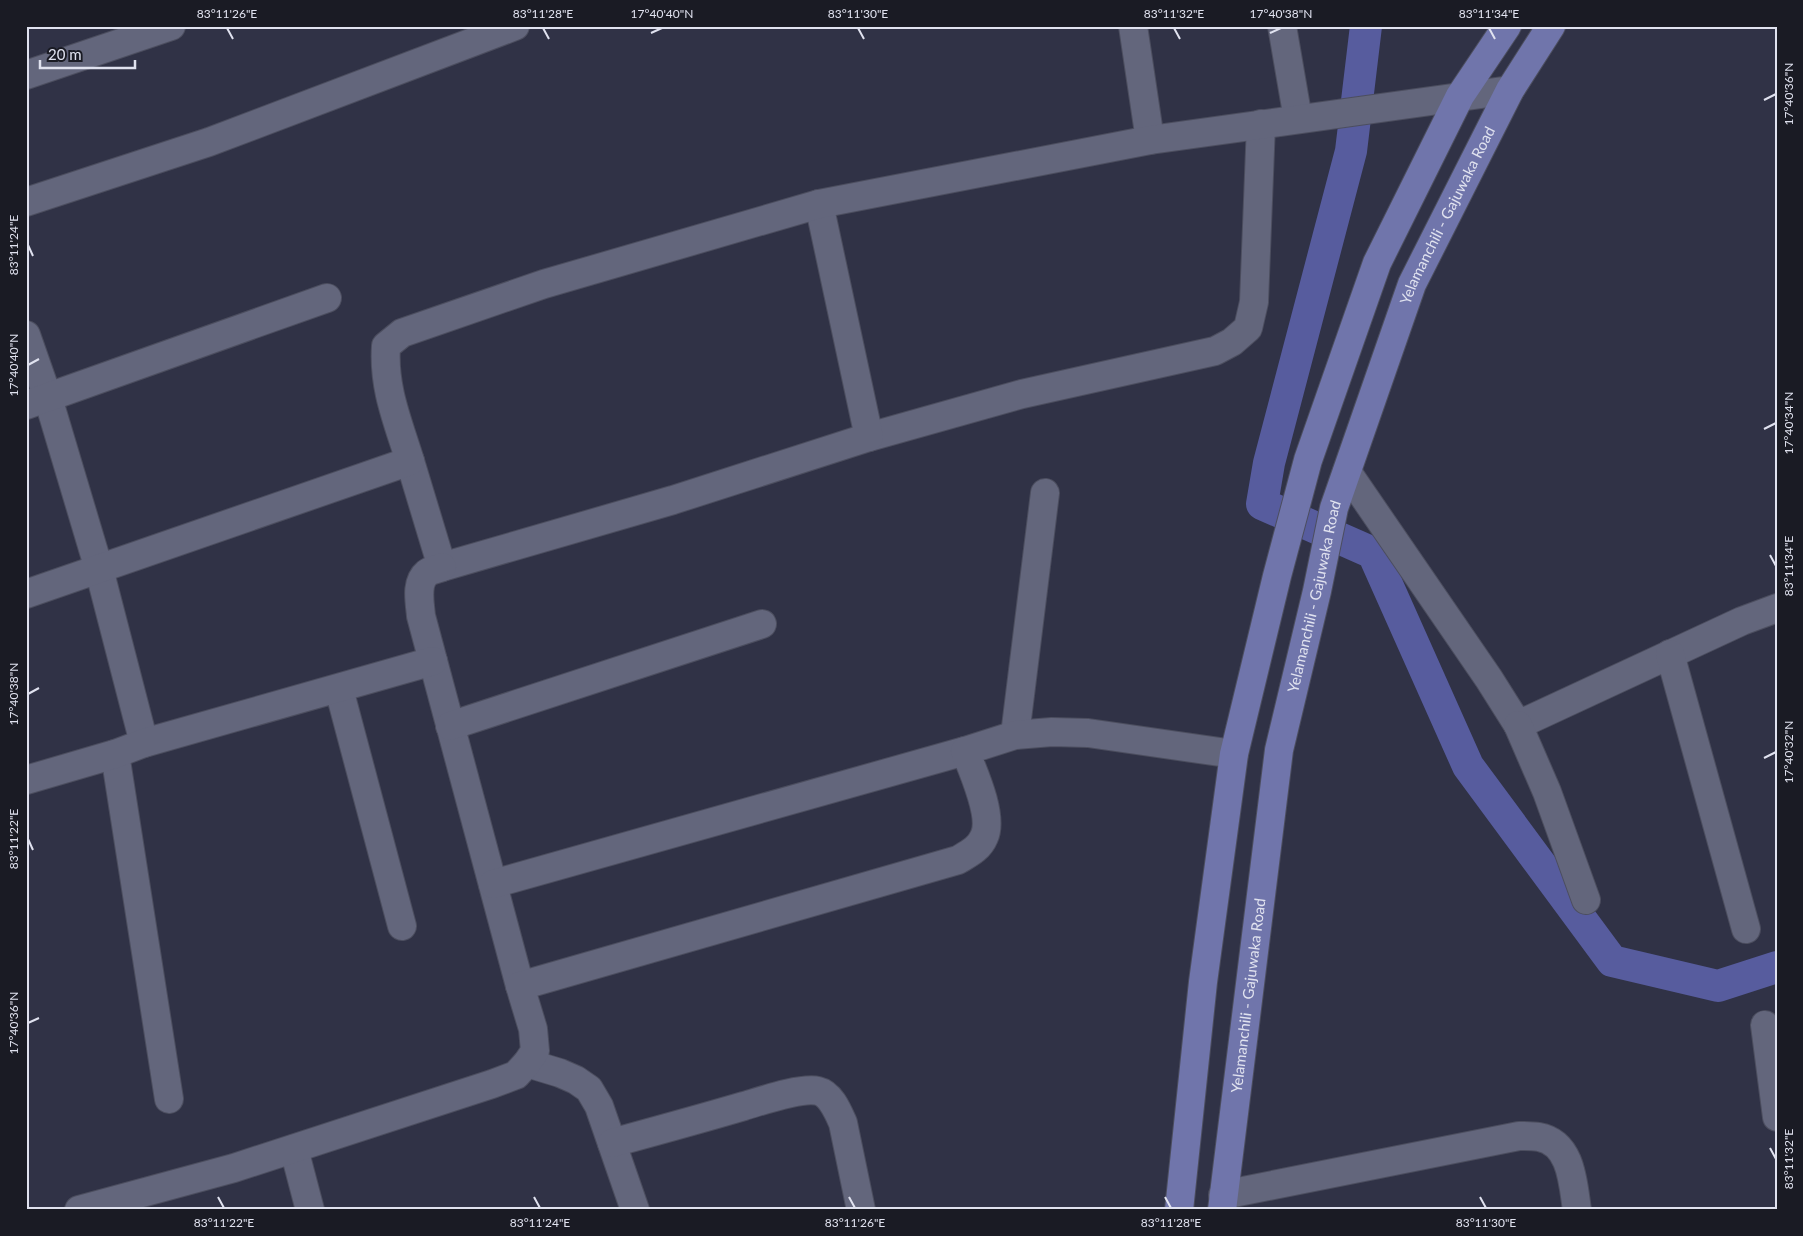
<svg xmlns="http://www.w3.org/2000/svg" width="1803" height="1236" viewBox="0 0 1803 1236" font-family="Lato,sans-serif">
<rect width="100%" height="100%" fill="#303246"/>
<g fill="none" stroke-linecap="round" stroke-linejoin="round">
<polyline stroke="#575c9e" stroke-width="32" points="1366,26 1351,151 1269,463 1262,504 1373,553 1468,766 1612,961 1718,986 1777,967"/>
<defs>
<g id="minor">
<polyline points="1133,26 1150,140"/>
<polyline points="1282,26 1298,119"/>
<polyline points="26,75 171,26"/>
<polyline points="26,202 209,142 515,26"/>
<polyline points="26,335 48,398 99,569 144,743"/>
<polyline points="26,405 327,298"/>
<polyline points="869,437 1022,394 1215,351 1232,342 1248,328 1254,302 1261,124"/>
<polyline points="410,461 442,567 673,500 869,437 819,204"/>
<polyline points="1347,472 1489,679 1518,725 1742,621 1777,608"/>
<path d="M442,567C438,569 430,570 427,573C415,583 420,603 421,616L520,986"/>
<path d="M26,594L410,461C398,422 383,388 386,346L402,333L544,284L819,204L1150,140L1510,90"/>
<polyline points="1670,654 1746,929"/>
<polyline points="339,689 402,926"/>
<polyline points="1518,725 1547,792 1586,900"/>
<polyline points="450,726 762,624"/>
<polyline points="1015,735 1045,493"/>
<polyline points="115,754 169,1099"/>
<polyline points="26,780 115,754 144,743 433,661"/>
<polyline points="493,884 965,751"/>
<polyline points="1765,1025 1777,1117"/>
<polyline points="527,1063 560,1073 576,1080 589,1089 599,1106 635,1210"/>
<path d="M612,1143C656,1131 700,1119 744,1106C761,1101 802,1087 818,1091C831,1094 838,1112 843,1123L861,1210"/>
<polyline points="294,1149 310,1210"/>
<path d="M1223,1195L1519,1136C1525,1136 1533,1136 1539,1137C1572,1143 1573,1184 1577,1210"/>
<path d="M79,1210L234,1168L492,1084L516,1075L527,1063L535,1051L533,1029L520,986L958,860C968,854 979,849 984,837C994,817 973,771 965,751L1015,735L1052,732L1088,733L1234,754"/>
</g>
<g id="major">
<polyline points="1179,1210 1203,982 1234,754 1277,576 1308,460 1377,263 1460,96 1507,26"/>
<path id="s1" d="M1222,1210L1279,750L1317,591L1334,508L1412,284L1510,90L1551,26"/>
</g>
</defs>
<use href="#minor" stroke="#4c4e5f" stroke-width="30"/>
<use href="#major" stroke="#4c4e5f" stroke-width="30"/>
<use href="#minor" stroke="#63667c" stroke-width="28"/>
<use href="#major" stroke="#7075ab" stroke-width="28"/>
</g>
<path fill="none" stroke="#e0e2ef" stroke-width="2" d="M227,28L233,39M543,28L549,39M858,28L864,39M1174,28L1180,39M1489,28L1495,39M651,33L662,28M1270,33L1281,28M1764,100L1776,94M28,245L33,256M28,365L39,359M1764,429L1776,423M1770,555L1776,566M28,694L39,688M1764,758L1776,752M28,839L33,850M28,1023L39,1018M1770,1148L1776,1159M218,1197L224,1208M534,1197L540,1208M849,1197L855,1208M1165,1197L1171,1208M1480,1197L1486,1208"/>
<g text-anchor="middle" stroke-width="4" stroke-linejoin="round" paint-order="stroke">
<g font-size="15" fill="#e0e2ef" stroke="#1a1b24">
<text dy="5" stroke="none"><textPath href="#s1" startOffset="1026">Yelamanchili - Gajuwaka Road</textPath></text>
<text dy="5" stroke="none"><textPath href="#s1" startOffset="621">Yelamanchili - Gajuwaka Road</textPath></text>
<text dy="5" stroke="none"><textPath href="#s1" startOffset="216">Yelamanchili - Gajuwaka Road</textPath></text>
</g>
</g>
<rect width="1803" height="1236" fill="none" stroke="#1a1b24" stroke-width="55"/>
<path d="M40 60v8h95v-8" fill="none" stroke="#e0e2ef" stroke-width="2.5"/>
<text x="48" y="60" font-size="15" fill="#e0e2ef" stroke="#1a1b24" stroke-width="4" paint-order="stroke">20 m</text>
<rect x="28" y="28" width="1748" height="1180" fill="none" stroke="#e0e2ef" stroke-width="2"/>
<g font-size="12" text-anchor="middle" fill="#e0e2ef">
<text x="227" y="18">83°11'26"E</text>
<text x="543" y="18">83°11'28"E</text>
<text x="662" y="18">17°40'40"N</text>
<text x="858" y="18">83°11'30"E</text>
<text x="1174" y="18">83°11'32"E</text>
<text x="1281" y="18">17°40'38"N</text>
<text x="1489" y="18">83°11'34"E</text>
<text transform="translate(1789 94) rotate(-90)" y="4">17°40'36"N</text>
<text transform="translate(14 245) rotate(-90)" y="4">83°11'24"E</text>
<text transform="translate(14 365) rotate(-90)" y="4">17°40'40"N</text>
<text transform="translate(1789 423) rotate(-90)" y="4">17°40'34"N</text>
<text transform="translate(1789 566) rotate(-90)" y="4">83°11'34"E</text>
<text transform="translate(14 694) rotate(-90)" y="4">17°40'38"N</text>
<text transform="translate(1789 752) rotate(-90)" y="4">17°40'32"N</text>
<text transform="translate(14 839) rotate(-90)" y="4">83°11'22"E</text>
<text transform="translate(14 1023) rotate(-90)" y="4">17°40'36"N</text>
<text transform="translate(1789 1159) rotate(-90)" y="4">83°11'32"E</text>
<text x="224" y="1227">83°11'22"E</text>
<text x="540" y="1227">83°11'24"E</text>
<text x="855" y="1227">83°11'26"E</text>
<text x="1171" y="1227">83°11'28"E</text>
<text x="1486" y="1227">83°11'30"E</text>
</g>
</svg>
